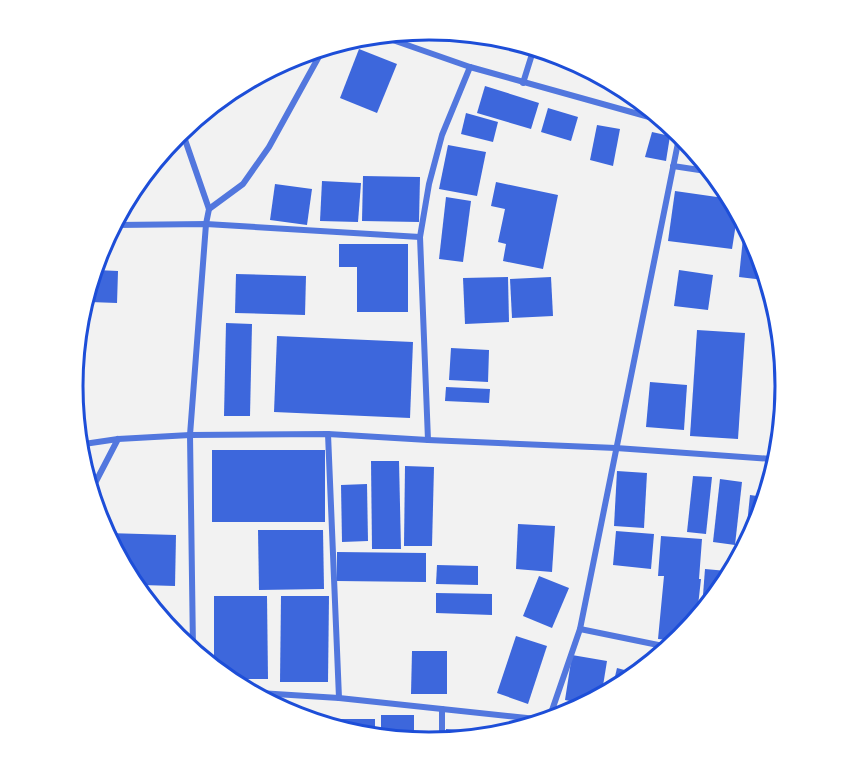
<svg xmlns="http://www.w3.org/2000/svg" width="859" height="773" viewBox="0 0 859 773" font-family="Karla,sans-serif">
<rect width="100%" height="100%" fill="#f2f2f2"/>
<g fill="#3d67dc">
<polygon points="359,49 397,64 377,113 340,98"/>
<polygon points="485,86 539,103 531,129 477,113"/>
<polygon points="548,108 578,117 571,141 541,132"/>
<polygon points="466,113 498,122 493,142 461,134"/>
<polygon points="597,125 620,129 613,166 590,160"/>
<polygon points="652,132 670,136 666,161 645,157"/>
<polygon points="448,145 486,152 477,196 439,189"/>
<polygon points="363,176 420,177 419,222 362,221"/>
<polygon points="322,181 361,183 358,222 320,221"/>
<polygon points="496,182 558,195 543,269 503,261 506,244 498,242 505,209 491,206"/>
<polygon points="275,184 312,189 307,225 270,220"/>
<polygon points="675,191 724,198 737,217 732,249 668,241"/>
<polygon points="446,197 471,201 463,262 439,259"/>
<polygon points="744,228 759,250 765,280 739,277"/>
<polygon points="339,244 408,244 408,312 357,312 357,267 339,267"/>
<polygon points="96,270 118,271 117,303 90,302"/>
<polygon points="679,270 713,275 708,310 674,306"/>
<polygon points="236,274 306,276 305,315 235,313"/>
<polygon points="508,277 509,322 465,324 463,278"/>
<polygon points="551,277 553,316 512,318 510,279"/>
<polygon points="226,323 252,324 250,416 224,416"/>
<polygon points="697,330 745,333 738,439 690,436"/>
<polygon points="277,336 413,342 410,418 274,412"/>
<polygon points="451,348 489,350 488,382 449,380"/>
<polygon points="780,360 786,387 779,423 777,423"/>
<polygon points="650,382 687,385 684,430 646,427"/>
<polygon points="446,387 490,389 489,403 445,401"/>
<rect x="212" y="450" width="113" height="72"/>
<polygon points="371,461 399,461 401,549 372,549"/>
<polygon points="405,466 434,467 432,546 404,546"/>
<polygon points="617,471 647,473 644,528 614,526"/>
<polygon points="693,476 712,477 706,534 687,532"/>
<polygon points="720,479 742,482 735,545 713,542"/>
<polygon points="367,484 368,541 342,542 341,485"/>
<polygon points="750,495 764,497 759,523 745,544"/>
<polygon points="518,524 555,526 552,572 516,569"/>
<polygon points="258,530 323,530 324,589 259,590"/>
<polygon points="616,531 654,534 651,569 613,565"/>
<polygon points="107,533 176,535 175,586 142,585"/>
<polygon points="661,536 702,539 699,579 701,579 697,615 681,639 678,641 658,639 664,576 658,576"/>
<polygon points="337,552 426,553 426,582 337,581"/>
<polygon points="437,565 478,566 478,585 436,584"/>
<polygon points="705,569 727,571 702,608"/>
<polygon points="539,576 569,588 552,628 523,616"/>
<polygon points="436,593 492,594 492,615 436,613"/>
<polygon points="214,596 267,596 268,679 238,679 214,663"/>
<polygon points="281,596 329,596 328,682 280,682"/>
<polygon points="516,636 547,646 528,704 497,693"/>
<polygon points="412,651 447,651 447,694 411,694"/>
<polygon points="572,655 607,661 602,692 584,704 565,700"/>
<polygon points="617,668 632,672 613,685"/>
<polygon points="381,715 414,715 414,740 381,733"/>
<polygon points="316,719 375,719 375,732 316,720"/>
<polygon points="446,729 486,731 486,732 445,740"/>
</g>
<g fill="none" stroke-linecap="round" stroke-linejoin="round">
<g stroke="#5277de" stroke-width="6">
<polyline points="387,38 470,67 660,120"/>
<polyline points="523,83 533,51"/>
<polyline points="182,131 209,209 206,224 190,435 193,649"/>
<polyline points="673,166 706,171"/>
<polyline points="209,209 243,184 269,147 322,51"/>
<polyline points="117,225 206,224 420,237"/>
<polyline points="328,434 339,698"/>
<polyline points="428,440 420,237 429,184 442,135 470,67"/>
<polyline points="84,444 118,439 190,435 328,434 428,440 616,448 772,459"/>
<polyline points="93,487 118,439"/>
<polyline points="580,629 668,647"/>
<polyline points="259,693 339,698 546,720"/>
<polyline points="442,709 442,740"/>
<polyline points="549,719 580,629 680,133"/>
</g>
</g>
<path d="M0 0H859V773H0ZM83 386a346 346 0 1 1 692 0a346 346 0 1 1-692 0Z" fill="#fff" fill-rule="evenodd"/>
<path fill="none" stroke="#1d4ed8" stroke-width="3" d="M83 386a346 346 0 1 1 692 0a346 346 0 1 1-692 0Z"/>
</svg>
